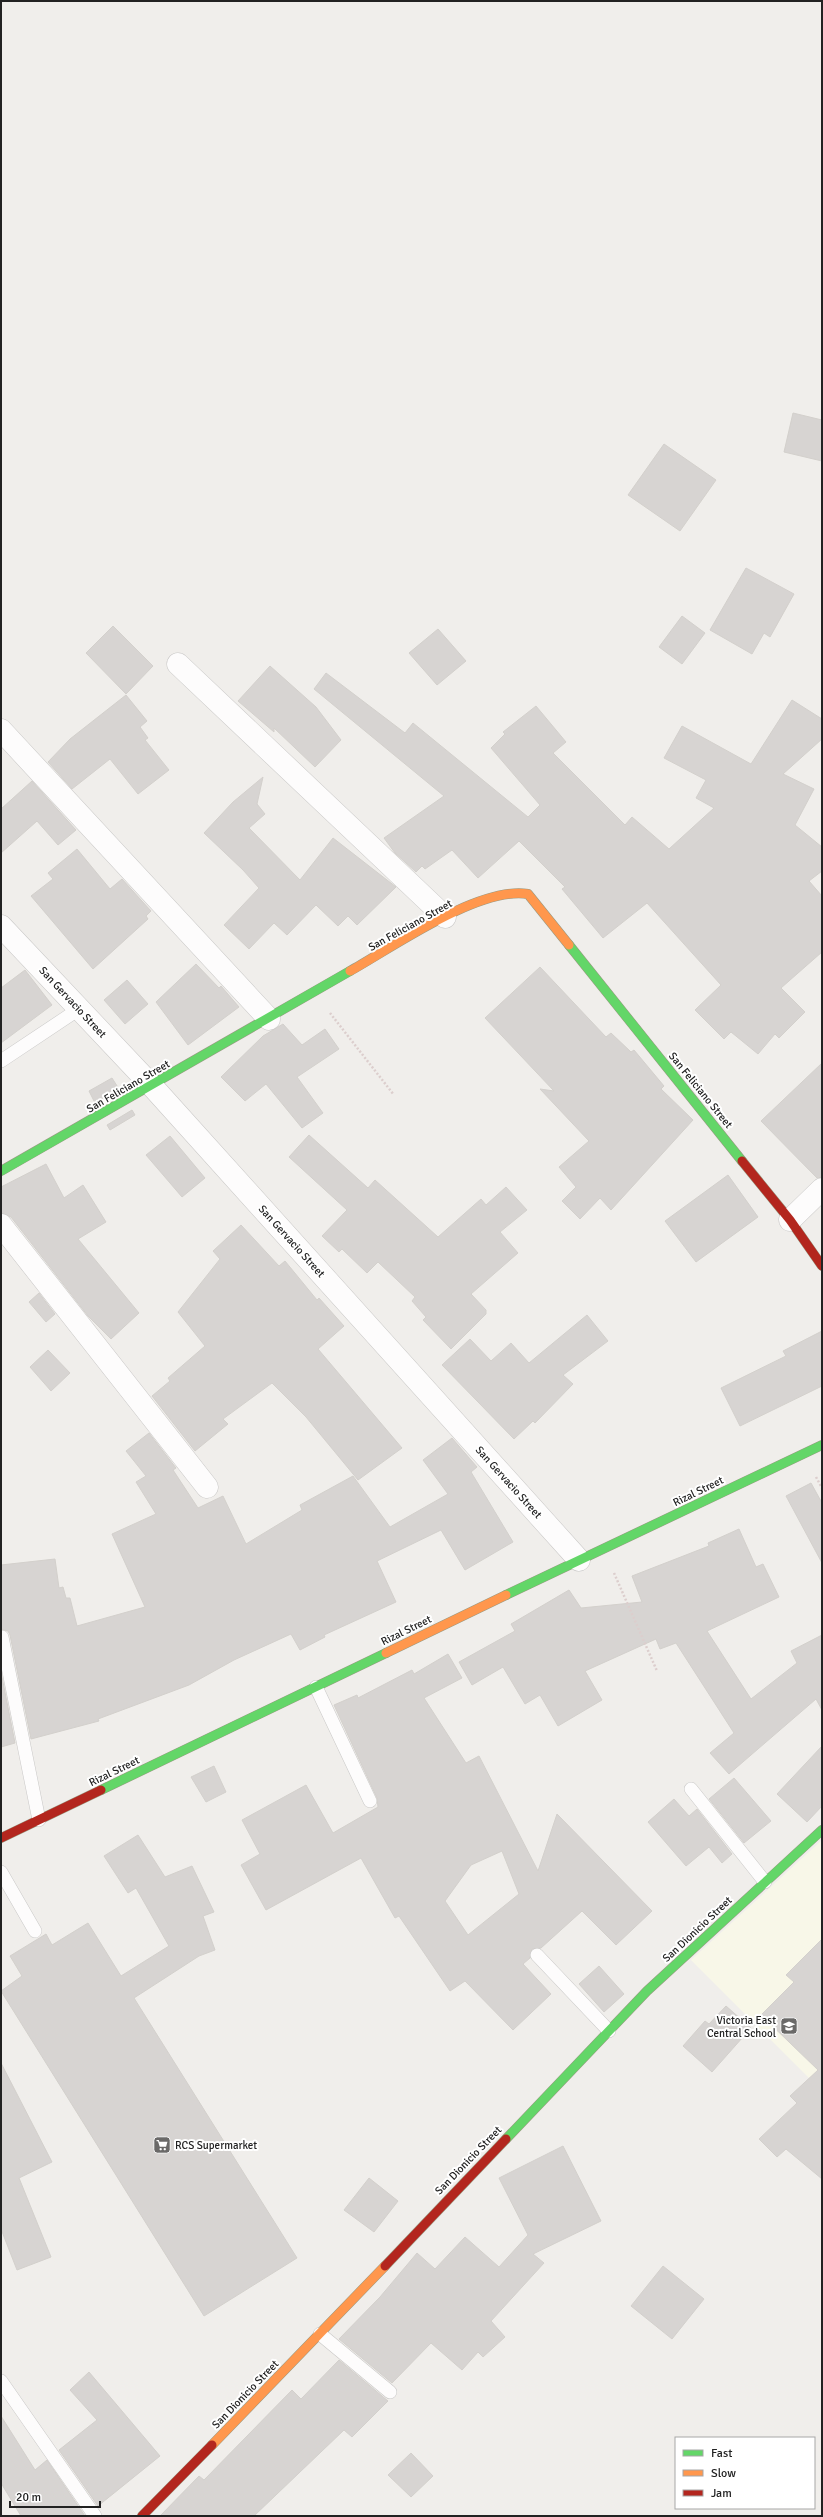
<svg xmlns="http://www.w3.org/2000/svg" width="823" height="2517" viewBox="0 0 823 2517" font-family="Signika,sans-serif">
<rect width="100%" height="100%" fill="#f0eeeb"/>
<polygon fill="#f8f7e8" points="822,1840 822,2091 691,1960"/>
<g fill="#d7d4d2" stroke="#d3d0cc" fill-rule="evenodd">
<polygon points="793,413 822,420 822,461 784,452"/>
<polygon points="664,444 716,480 680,531 628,495"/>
<polygon points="746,568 794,594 770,637 764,633 752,654 710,630"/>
<polygon points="682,616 705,633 682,664 659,647"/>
<polygon points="113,626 153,666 126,694 86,653"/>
<polygon points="438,629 466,661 437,685 409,653"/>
<polygon points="270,666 316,707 341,740 315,767 274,728 274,732 238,701"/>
<polygon points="326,673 405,733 413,723 528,817 540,805 491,748 505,734 503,732 536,706 566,742 553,753 625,825 632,817 669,849 714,808 696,798 706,780 664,758 682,726 751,764 792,700 822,719 822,739 783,774 814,789 795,825 822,847 822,871 809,881 822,896 822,952 781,988 805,1012 779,1038 775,1034 758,1054 731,1032 724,1039 695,1010 721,985 647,903 603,938 562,889 565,887 519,841 478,878 452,850 425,869 422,866 416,872 395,853 384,838 444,796 314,689"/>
<polygon points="126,695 147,721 140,727 148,738 145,740 169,770 138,794 110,759 72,789 48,762 70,739"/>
<polygon points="263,777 257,804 265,814 249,828 300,880 333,838 396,887 357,925 348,916 338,926 316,905 287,935 274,923 249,949 224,925 259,888 243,870 204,833 233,802"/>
<polygon points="32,781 76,830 58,845 37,821 1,853 1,809"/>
<polygon points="77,849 110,889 122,879 151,911 146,916 148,919 93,969 31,896 53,879 48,873"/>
<polygon points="196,964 219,988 221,986 239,1007 188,1045 156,1002"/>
<polygon points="540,967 606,1037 611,1033 631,1052 634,1050 664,1086 661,1089 693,1120 611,1210 600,1198 580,1219 562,1201 576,1187 559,1167 589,1141 540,1089 554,1091 485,1018"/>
<polygon points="25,970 52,1005 1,1043 1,988"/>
<polygon points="127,980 148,1004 125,1024 104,1000"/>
<polygon points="283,1024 302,1045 325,1029 339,1049 297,1077 323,1113 302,1128 266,1084 245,1101 221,1077 263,1036"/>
<polygon points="822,1063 822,1177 817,1178 761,1121"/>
<polygon points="112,1078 119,1089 95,1103 89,1091"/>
<polygon points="132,1110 135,1115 110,1130 107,1125"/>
<polygon points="309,1135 368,1188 375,1180 438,1237 481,1199 486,1205 506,1187 527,1210 500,1232 518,1253 471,1294 486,1310 486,1314 451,1349 423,1320 426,1317 412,1301 415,1297 378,1262 367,1273 342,1249 339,1252 322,1236 347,1210 289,1157"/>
<polygon points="170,1136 205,1178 182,1197 146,1155"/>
<polygon points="46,1164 64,1198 83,1185 106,1222 78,1239 139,1313 111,1339 88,1316 11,1217 1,1213 1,1187"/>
<polygon points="728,1175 758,1217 696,1262 665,1221"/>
<polygon points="241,1225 279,1266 285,1261 317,1300 319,1298 344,1326 318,1349 402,1448 358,1480 306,1417 272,1383 223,1419 228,1424 195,1451 152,1396 170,1381 168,1378 205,1346 178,1312 220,1259 213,1251"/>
<polygon points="39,1293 55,1314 46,1322 29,1302"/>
<polygon points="587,1315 608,1341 563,1375 573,1384 535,1423 533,1421 514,1439 442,1365 470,1339 491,1361 511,1343 529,1363"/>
<polygon points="822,1331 822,1386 740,1426 721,1388 786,1356 783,1351"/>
<polygon points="48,1350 70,1373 51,1391 30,1367"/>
<polygon points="149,1433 176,1468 173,1470 198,1508 223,1496 246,1544 302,1510 300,1505 353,1476 390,1527 448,1494 423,1460 452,1438 477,1467 471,1472 513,1542 465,1570 441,1530 377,1561 396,1602 324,1635 325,1637 300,1650 291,1634 234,1660 189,1685 98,1719 99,1721 31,1739 10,1635 8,1631 1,1629 1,1565 55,1559 59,1588 63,1587 66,1598 70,1598 77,1626 145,1607 112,1534 156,1514 136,1482 146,1476 126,1451"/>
<polygon points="811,1483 822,1503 822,1563 786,1496"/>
<polygon points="739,1529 756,1567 763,1564 779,1597 707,1631 751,1699 797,1663 791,1651 822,1635 822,1710 816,1699 729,1774 710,1753 734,1733 676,1643 660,1649 656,1639 585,1671 602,1700 558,1726 540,1695 525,1704 503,1667 472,1685 459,1662 515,1631 511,1624 569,1590 581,1608 642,1602 632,1576 709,1546 708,1543"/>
<path d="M448,1654L462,1678L424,1698L466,1763L479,1756L538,1871L557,1814L652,1911L616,1945L582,1911L541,1948L532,1949L530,1958L523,1964L551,1994L513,2030L465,1981L450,1991L399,1916L395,1918L361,1858L266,1910L241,1865L260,1854L242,1820L306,1785L333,1833L378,1807L377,1798L334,1705L357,1695L358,1698L412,1670L414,1674ZM502,1851L519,1894L468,1935L445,1901L471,1865Z"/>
<polygon points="1,1672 15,1743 1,1747"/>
<polygon points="822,1746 822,1806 807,1822 777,1794"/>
<polygon points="214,1766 226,1792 206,1802 191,1777"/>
<polygon points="734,1778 771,1821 744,1843 709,1799"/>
<polygon points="674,1799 689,1816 697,1809 732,1854 722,1863 709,1847 686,1866 648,1822"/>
<polygon points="138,1835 165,1877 192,1866 214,1912 203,1916 215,1950 199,1956 134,1998 297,2258 204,2316 1,1991 22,1976 10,1956 46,1934 52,1945 88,1923 121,1976 169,1946 136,1888 128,1893 104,1856"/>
<polygon points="822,1939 822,2179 786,2149 777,2157 759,2139 797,2103 790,2096 818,2070 761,2015 794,1982 786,1975"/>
<polygon points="599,1966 624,1994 604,2012 579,1984"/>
<polygon points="726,2006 751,2028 712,2072 683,2046 705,2021 709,2024"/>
<polygon points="1,2063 52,2162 19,2178 51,2257 17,2270 1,2229"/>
<polygon points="563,2146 601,2221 533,2254 544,2263 491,2321 505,2337 483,2357 478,2352 462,2370 431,2343 392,2383 339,2339 380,2297 417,2253 435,2269 465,2237 499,2267 528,2235 499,2178"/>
<polygon points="369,2178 398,2201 374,2232 344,2210"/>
<polygon points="663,2266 704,2299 672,2339 631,2306"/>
<polygon points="339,2360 388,2401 352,2437 344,2430 254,2516 160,2516 199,2476 204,2480 292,2390 301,2399"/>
<polygon points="89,2372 160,2456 98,2506 59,2450 97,2420 70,2390"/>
<polygon points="1,2416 35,2470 47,2460 85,2516 21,2516 1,2483"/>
<polygon points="411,2453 433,2476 411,2497 388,2475"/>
</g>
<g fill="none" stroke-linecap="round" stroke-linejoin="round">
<defs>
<g id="lane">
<polyline points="1,1061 79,1009"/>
<polyline points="2,1637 39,1820"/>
<polyline points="316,1687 370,1801"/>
<polyline points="691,1789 765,1882"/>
<polyline points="1,1872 35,1931"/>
<polyline points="537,1955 609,2031"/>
<polyline points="320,2334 390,2392"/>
<polyline points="1,2381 95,2516"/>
</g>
<g id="street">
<polyline points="178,664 445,917"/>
<polyline points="1,730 269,1019"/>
<polyline points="1,926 152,1086 579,1560"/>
<polyline points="790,1220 822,1189"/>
<polyline points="1,1225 207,1487"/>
</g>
<g id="fast">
<polyline points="569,945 742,1161"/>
<polyline points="1,1171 350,971"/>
<polyline points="506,1595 822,1445"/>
<polyline points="101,1790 386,1653"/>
<polyline points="506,2139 647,1991 822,1830"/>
</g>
<g id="slow">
<path d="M350,971C393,947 479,886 528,894L569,945"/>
<polyline points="386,1653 506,1595"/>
<polyline points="212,2445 385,2266"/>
</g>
<g id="jam">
<polyline points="742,1161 790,1220 822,1266"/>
<polyline points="1,1838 101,1790"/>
<polyline points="385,2266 506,2139"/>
<polyline points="142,2516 212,2445"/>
</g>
</defs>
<use href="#lane" stroke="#c9c8c7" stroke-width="14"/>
<use href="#street" stroke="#c9c8c7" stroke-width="23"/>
<use href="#fast" stroke="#999a82" stroke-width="10"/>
<use href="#slow" stroke="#999a82" stroke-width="10"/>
<use href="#jam" stroke="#999a82" stroke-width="10"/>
<g stroke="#dccecd" stroke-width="2.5" stroke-dasharray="2 2" stroke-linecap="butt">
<polyline points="330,1013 394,1095"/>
<polyline points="816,1477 822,1488"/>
<polyline points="614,1573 657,1671"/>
</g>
<use href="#lane" stroke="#fdfcfc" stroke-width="13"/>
<use href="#street" stroke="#fdfcfc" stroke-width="22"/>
<use href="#fast" stroke="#63d668" stroke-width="9"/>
<use href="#slow" stroke="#ff974d" stroke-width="9"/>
<use href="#jam" stroke="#b3261e" stroke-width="9"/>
</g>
<defs>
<symbol id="school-square" viewBox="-11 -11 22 22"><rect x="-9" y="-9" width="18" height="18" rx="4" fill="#6a6968" stroke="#fff"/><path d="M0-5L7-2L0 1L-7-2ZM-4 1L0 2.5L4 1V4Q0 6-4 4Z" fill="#fff"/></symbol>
<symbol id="supermarket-square" viewBox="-11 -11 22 22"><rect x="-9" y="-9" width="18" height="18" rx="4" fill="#6a6968" stroke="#fff"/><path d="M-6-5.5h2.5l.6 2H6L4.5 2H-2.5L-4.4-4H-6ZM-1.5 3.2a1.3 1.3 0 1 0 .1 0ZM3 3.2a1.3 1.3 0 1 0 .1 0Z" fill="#fff"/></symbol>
</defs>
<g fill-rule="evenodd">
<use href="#school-square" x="779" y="2016" width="20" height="20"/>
<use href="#supermarket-square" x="152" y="2135" width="20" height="20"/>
</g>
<g text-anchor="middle" stroke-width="4" stroke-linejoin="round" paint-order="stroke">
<g font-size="11" fill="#222" stroke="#fff">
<text transform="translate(410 925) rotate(-29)" y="4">San Feliciano Street</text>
<text transform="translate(73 1002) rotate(47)" y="4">San Gervacio Street</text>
<text transform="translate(128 1086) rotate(-30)" y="4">San Feliciano Street</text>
<text transform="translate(701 1090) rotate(51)" y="4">San Feliciano Street</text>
<text transform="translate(292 1241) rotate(48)" y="4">San Gervacio Street</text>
<text transform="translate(509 1482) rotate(48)" y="4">San Gervacio Street</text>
<text transform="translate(698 1491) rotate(-26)" y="4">Rizal Street</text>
<text transform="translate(406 1630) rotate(-26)" y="4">Rizal Street</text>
<text transform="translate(114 1771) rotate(-26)" y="4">Rizal Street</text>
<text transform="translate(697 1929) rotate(-43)" y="4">San Dionicio Street</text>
<text transform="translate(468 2160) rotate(-46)" y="4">San Dionicio Street</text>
<text transform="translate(245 2394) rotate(-46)" y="4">San Dionicio Street</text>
</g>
<g font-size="11" fill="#222" stroke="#fff" text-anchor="end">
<text x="776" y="2024">Victoria East<tspan x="776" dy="13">Central School</tspan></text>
<text x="175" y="2149" text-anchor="start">RCS Supermarket</text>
</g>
</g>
<rect width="823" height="2517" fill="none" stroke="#222222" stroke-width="4"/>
<rect x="675" y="2437" width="140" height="72" fill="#ffffff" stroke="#a7a7a7"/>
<rect x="683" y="2450" width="20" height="6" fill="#63d668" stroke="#a7a7a7"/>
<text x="711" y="2457" font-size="12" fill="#222222">Fast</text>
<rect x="683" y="2470" width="20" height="6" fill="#ff974d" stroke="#a7a7a7"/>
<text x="711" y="2477" font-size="12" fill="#222222">Slow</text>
<rect x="683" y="2490" width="20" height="6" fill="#b3261e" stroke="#a7a7a7"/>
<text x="711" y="2497" font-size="12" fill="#222222">Jam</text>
<path d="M10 2501v6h90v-6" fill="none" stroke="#222222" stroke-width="2"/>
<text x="16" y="2501" font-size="12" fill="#222222" stroke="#ffffff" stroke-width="3" paint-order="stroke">20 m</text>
</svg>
